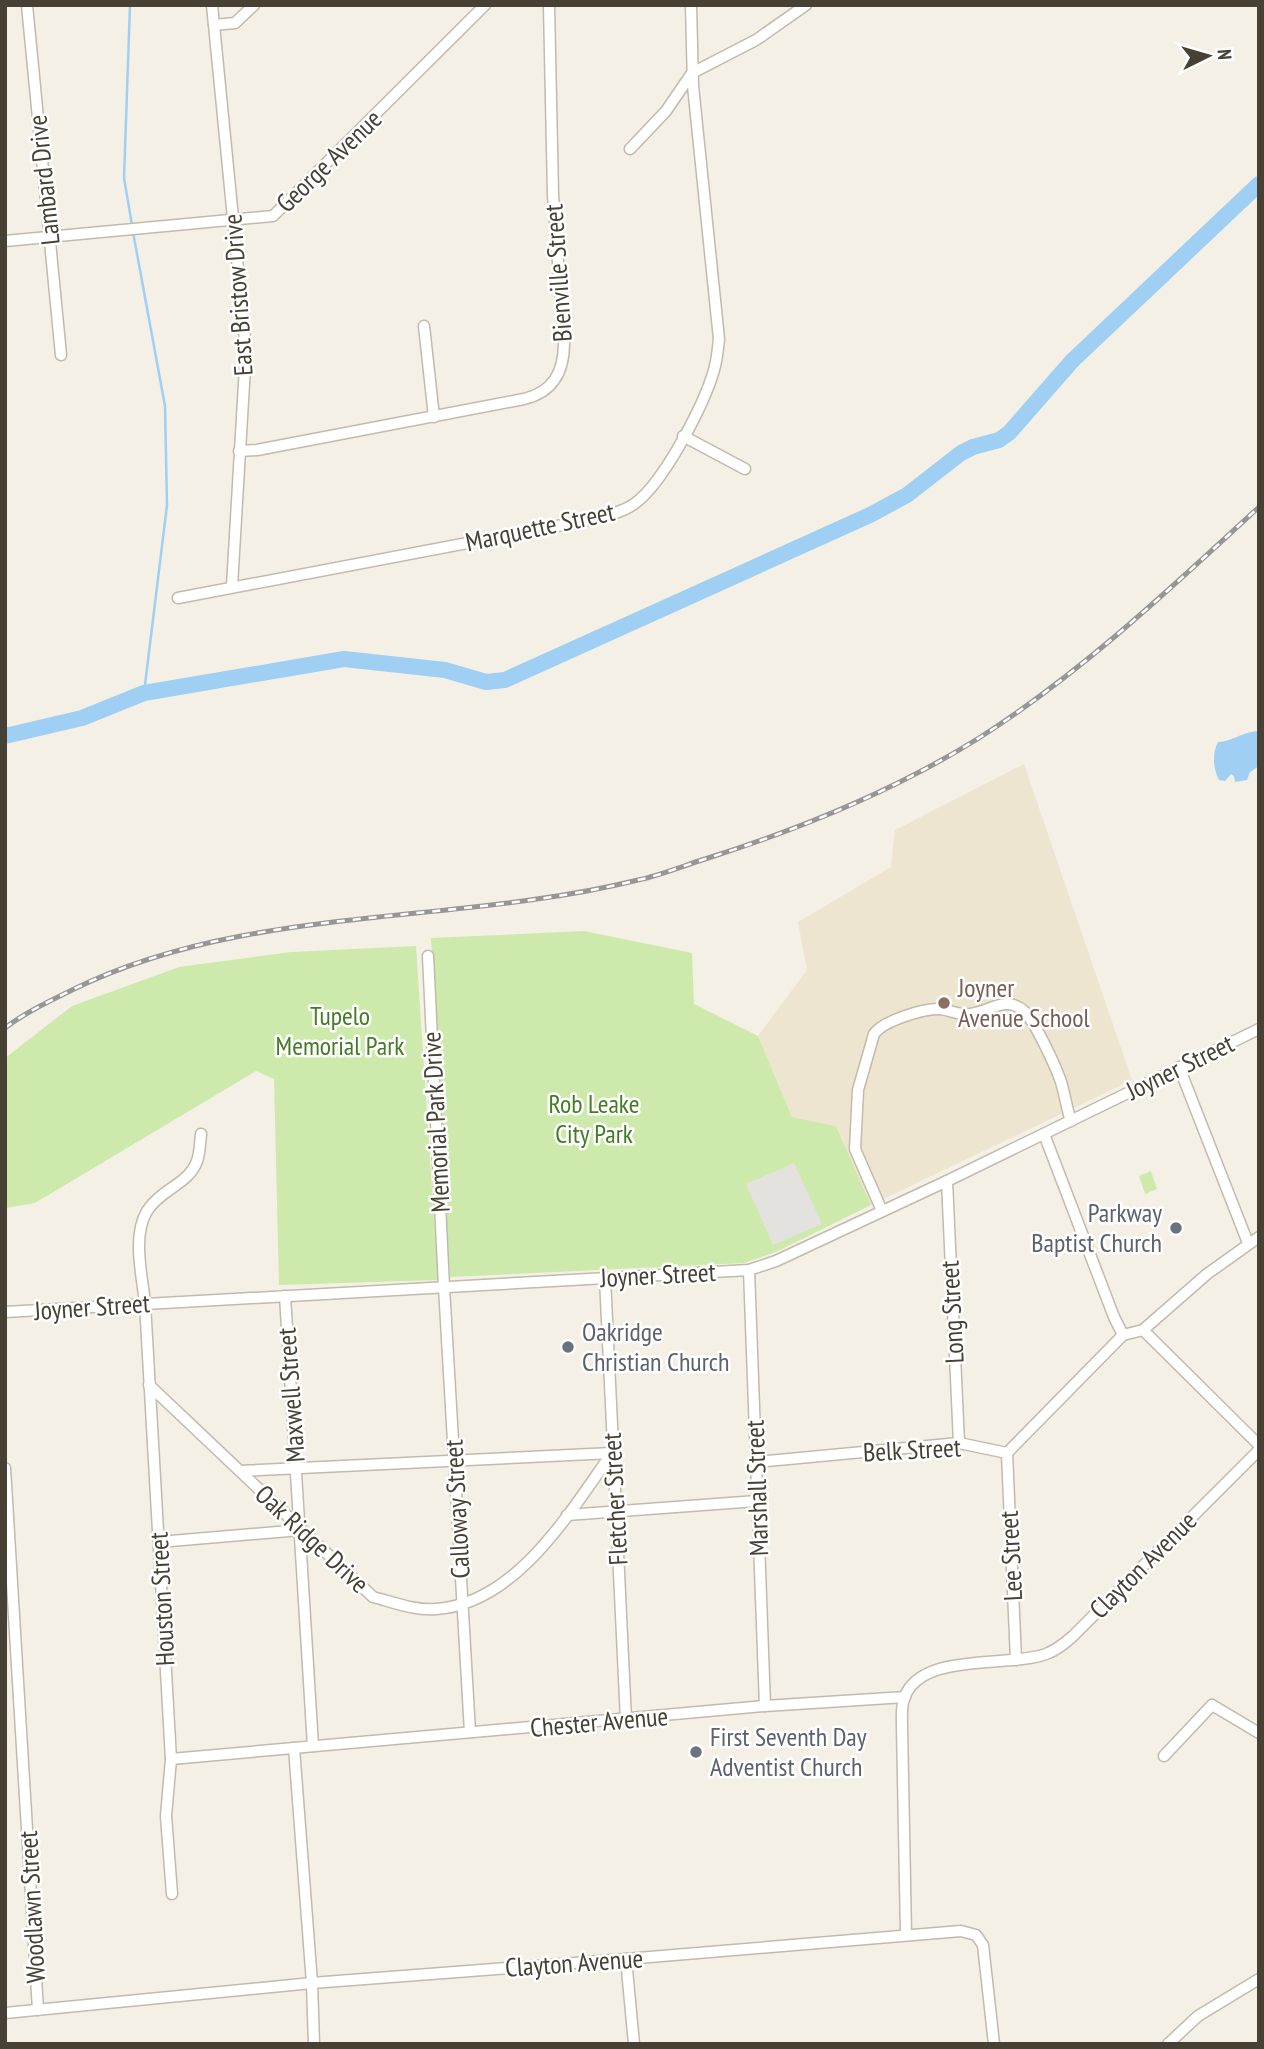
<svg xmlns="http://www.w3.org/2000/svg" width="1264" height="2049" viewBox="0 0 1264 2049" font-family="'PT Sans Narrow',sans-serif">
<rect width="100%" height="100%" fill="#f4f0e6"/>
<polygon fill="#ede5cf" points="1024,764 1132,1080 871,1205 836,1126 792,1117 758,1036 807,970 798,922 891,867 895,830"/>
<g fill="#cdeaac">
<polygon points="584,931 692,953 694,1004 758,1036 792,1117 836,1126 871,1205 776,1252 744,1263 450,1277 431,938"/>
<polygon points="416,946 438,1280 279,1285 274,1079 256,1071 35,1203 5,1208 5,1058 72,1006 179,967 291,952"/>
<polygon points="1151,1171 1157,1189 1145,1194 1139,1176"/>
</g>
<polygon fill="#e4e2de" points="794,1163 822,1224 773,1245 746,1184"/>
<path fill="#9fd0f3" d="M1259,731V766L1250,772L1247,780L1235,782L1234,776L1231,774L1225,781L1219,780C1213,769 1212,753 1218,742C1234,741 1241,732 1259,731Z"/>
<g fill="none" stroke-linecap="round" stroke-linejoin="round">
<g stroke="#9fd0f3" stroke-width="2.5">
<polyline points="130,5 124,178 132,225"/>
<polyline points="133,232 165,406 167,505 144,693"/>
</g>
<polyline stroke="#9fd0f3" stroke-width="16" points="5,736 82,718 144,693 344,659 445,670 486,682 505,680 870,515 907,495 961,453 973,447 999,440 1009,433 1072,361 1259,184"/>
<defs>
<g id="minor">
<polyline points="27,5 61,355"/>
<polyline points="212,5 246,350 232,586"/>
<polyline points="214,25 235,23 254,5"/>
<polyline points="630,149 666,111 692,73 756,40 806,5"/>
<polyline points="5,241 273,216 485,5"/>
<polyline points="424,326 434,417"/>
<polyline points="683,436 745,469"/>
<path d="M239,451L257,450L524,399C553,392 564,372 564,343L553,195L549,5"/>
<path d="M178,598L594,519C608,515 623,512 634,504C663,484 704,405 714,370C717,360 718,349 719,339L693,86L691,5"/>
<polyline points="428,956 444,1287 470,1732"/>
<polyline points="1179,1067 1248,1243"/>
<polyline points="1044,1134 1114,1317 1123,1335"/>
<polyline points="947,1181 959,1443"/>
<path d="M882,1211L855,1149L858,1090L874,1034C883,1021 922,1009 938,1009C949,1009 959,1016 970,1014C990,1012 1006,994 1025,1012C1036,1024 1054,1063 1060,1079C1065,1093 1066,1107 1071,1121"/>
<polyline points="749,1270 765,1706"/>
<polyline points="605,1278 626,1720"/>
<polyline points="285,1296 313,1746"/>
<polyline points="5,1312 749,1270 776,1261 947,1181 1259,1029"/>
<polyline points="1143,1330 1259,1445"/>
<path d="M149,1385L373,1597C393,1602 415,1611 436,1609C516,1604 570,1512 612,1453"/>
<polyline points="1007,1453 1016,1660"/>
<polyline points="757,1462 959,1443 1007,1453 1123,1335 1143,1330 1207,1274 1259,1237"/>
<polyline points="5,1468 38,2010"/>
<polyline points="240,1471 612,1453"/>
<polyline points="567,1515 757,1501"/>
<polyline points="159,1542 301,1530"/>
<polyline points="294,1748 312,1983 314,2044"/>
<polyline points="1164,1756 1212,1705 1259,1733"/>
<polyline points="171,1759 765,1706 905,1697"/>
<path d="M172,1894L166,1816L171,1759L145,1303C142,1275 132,1236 147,1211C161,1189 189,1184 197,1161C200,1153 200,1142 201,1134"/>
<path d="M906,1934L902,1726C902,1717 901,1707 904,1699C919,1651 1009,1668 1046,1654C1057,1650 1065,1643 1073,1636L1259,1450"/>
<polyline points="626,1959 634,2044"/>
<polyline points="5,2013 312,1983 626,1959 961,1931 976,1935 983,1945 994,2044"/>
<polyline points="1168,2044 1198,2016 1259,1979"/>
</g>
</defs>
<use href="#minor" stroke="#c2baab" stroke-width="13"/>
<use href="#minor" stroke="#fff" stroke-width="10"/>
<defs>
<path id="rail" d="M5,1028C26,1012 48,1002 72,990C246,904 452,926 638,880C661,875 683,866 705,859C800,829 894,791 979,738C1081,673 1170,589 1259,507"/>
</defs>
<use href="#rail" stroke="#969696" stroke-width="5"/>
<use href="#rail" stroke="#fff" stroke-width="2.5" stroke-dasharray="8" stroke-linecap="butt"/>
</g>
<circle fill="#8d6e63" stroke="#fff" stroke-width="2.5" cx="944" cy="1003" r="7"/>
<g fill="#6b7280" stroke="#fff" stroke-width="2.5">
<circle cx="1176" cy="1228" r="7"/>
<circle cx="568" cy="1347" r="7"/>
<circle cx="696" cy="1752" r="7"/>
</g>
<g text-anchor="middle" stroke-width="5" stroke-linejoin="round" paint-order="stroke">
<g font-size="26" fill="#474035" stroke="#fff">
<text transform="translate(329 161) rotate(-44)" y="9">George Avenue</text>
<text transform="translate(44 180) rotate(-96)" y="9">Lambard Drive</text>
<text transform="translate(558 273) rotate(-94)" y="9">Bienville Street</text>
<text transform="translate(238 295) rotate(-94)" y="9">East Bristow Drive</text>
<text transform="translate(540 527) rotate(-12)" y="9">Marquette Street</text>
<text transform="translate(1180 1067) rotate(-26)" y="9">Joyner Street</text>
<text transform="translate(436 1122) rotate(-93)" y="9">Memorial Park Drive</text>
<text transform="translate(658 1275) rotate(-3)" y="9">Joyner Street</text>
<text transform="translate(92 1307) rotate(-4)" y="9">Joyner Street</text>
<text transform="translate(952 1312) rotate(-93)" y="9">Long Street</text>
<text transform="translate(291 1395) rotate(-94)" y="9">Maxwell Street</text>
<text transform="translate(912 1450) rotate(-3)" y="9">Belk Street</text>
<text transform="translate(757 1488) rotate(-92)" y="9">Marshall Street</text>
<text transform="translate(615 1499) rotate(-93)" y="9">Fletcher Street</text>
<text transform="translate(457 1509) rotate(-93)" y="9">Calloway Street</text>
<text transform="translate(312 1539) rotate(43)" y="9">Oak Ridge Drive</text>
<text transform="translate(1011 1556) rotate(-93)" y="9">Lee Street</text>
<text transform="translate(1143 1565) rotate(-45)" y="9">Clayton Avenue</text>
<text transform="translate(162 1599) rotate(-93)" y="9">Houston Street</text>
<text transform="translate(599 1722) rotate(-5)" y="9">Chester Avenue</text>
<text transform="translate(32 1907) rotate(-93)" y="9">Woodlawn Street</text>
<text transform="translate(574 1963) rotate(-4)" y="9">Clayton Avenue</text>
</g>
<g font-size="26" fill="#785e54" stroke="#fff" text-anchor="start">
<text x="958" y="997">Joyner<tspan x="958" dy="30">Avenue School</tspan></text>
</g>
<g font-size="26" fill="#457b25" stroke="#fff">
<text x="340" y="1025">Tupelo<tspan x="340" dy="30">Memorial Park</tspan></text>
<text x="594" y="1113">Rob Leake<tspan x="594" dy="30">City Park</tspan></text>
</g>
<g font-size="26" fill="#5b616d" stroke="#fff" text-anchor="start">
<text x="1162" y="1222" text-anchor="end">Parkway<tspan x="1162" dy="30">Baptist Church</tspan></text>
<text x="582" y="1341">Oakridge<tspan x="582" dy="30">Christian Church</tspan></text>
<text x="710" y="1746">First Seventh Day<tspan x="710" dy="30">Adventist Church</tspan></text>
</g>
</g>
<rect width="1264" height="2049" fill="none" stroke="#474035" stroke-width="14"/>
<g transform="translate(1208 56) rotate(85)" stroke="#ffffff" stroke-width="5" paint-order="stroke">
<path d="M0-5L12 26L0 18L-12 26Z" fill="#474035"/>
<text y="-10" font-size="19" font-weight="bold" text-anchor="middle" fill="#474035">N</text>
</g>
</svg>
